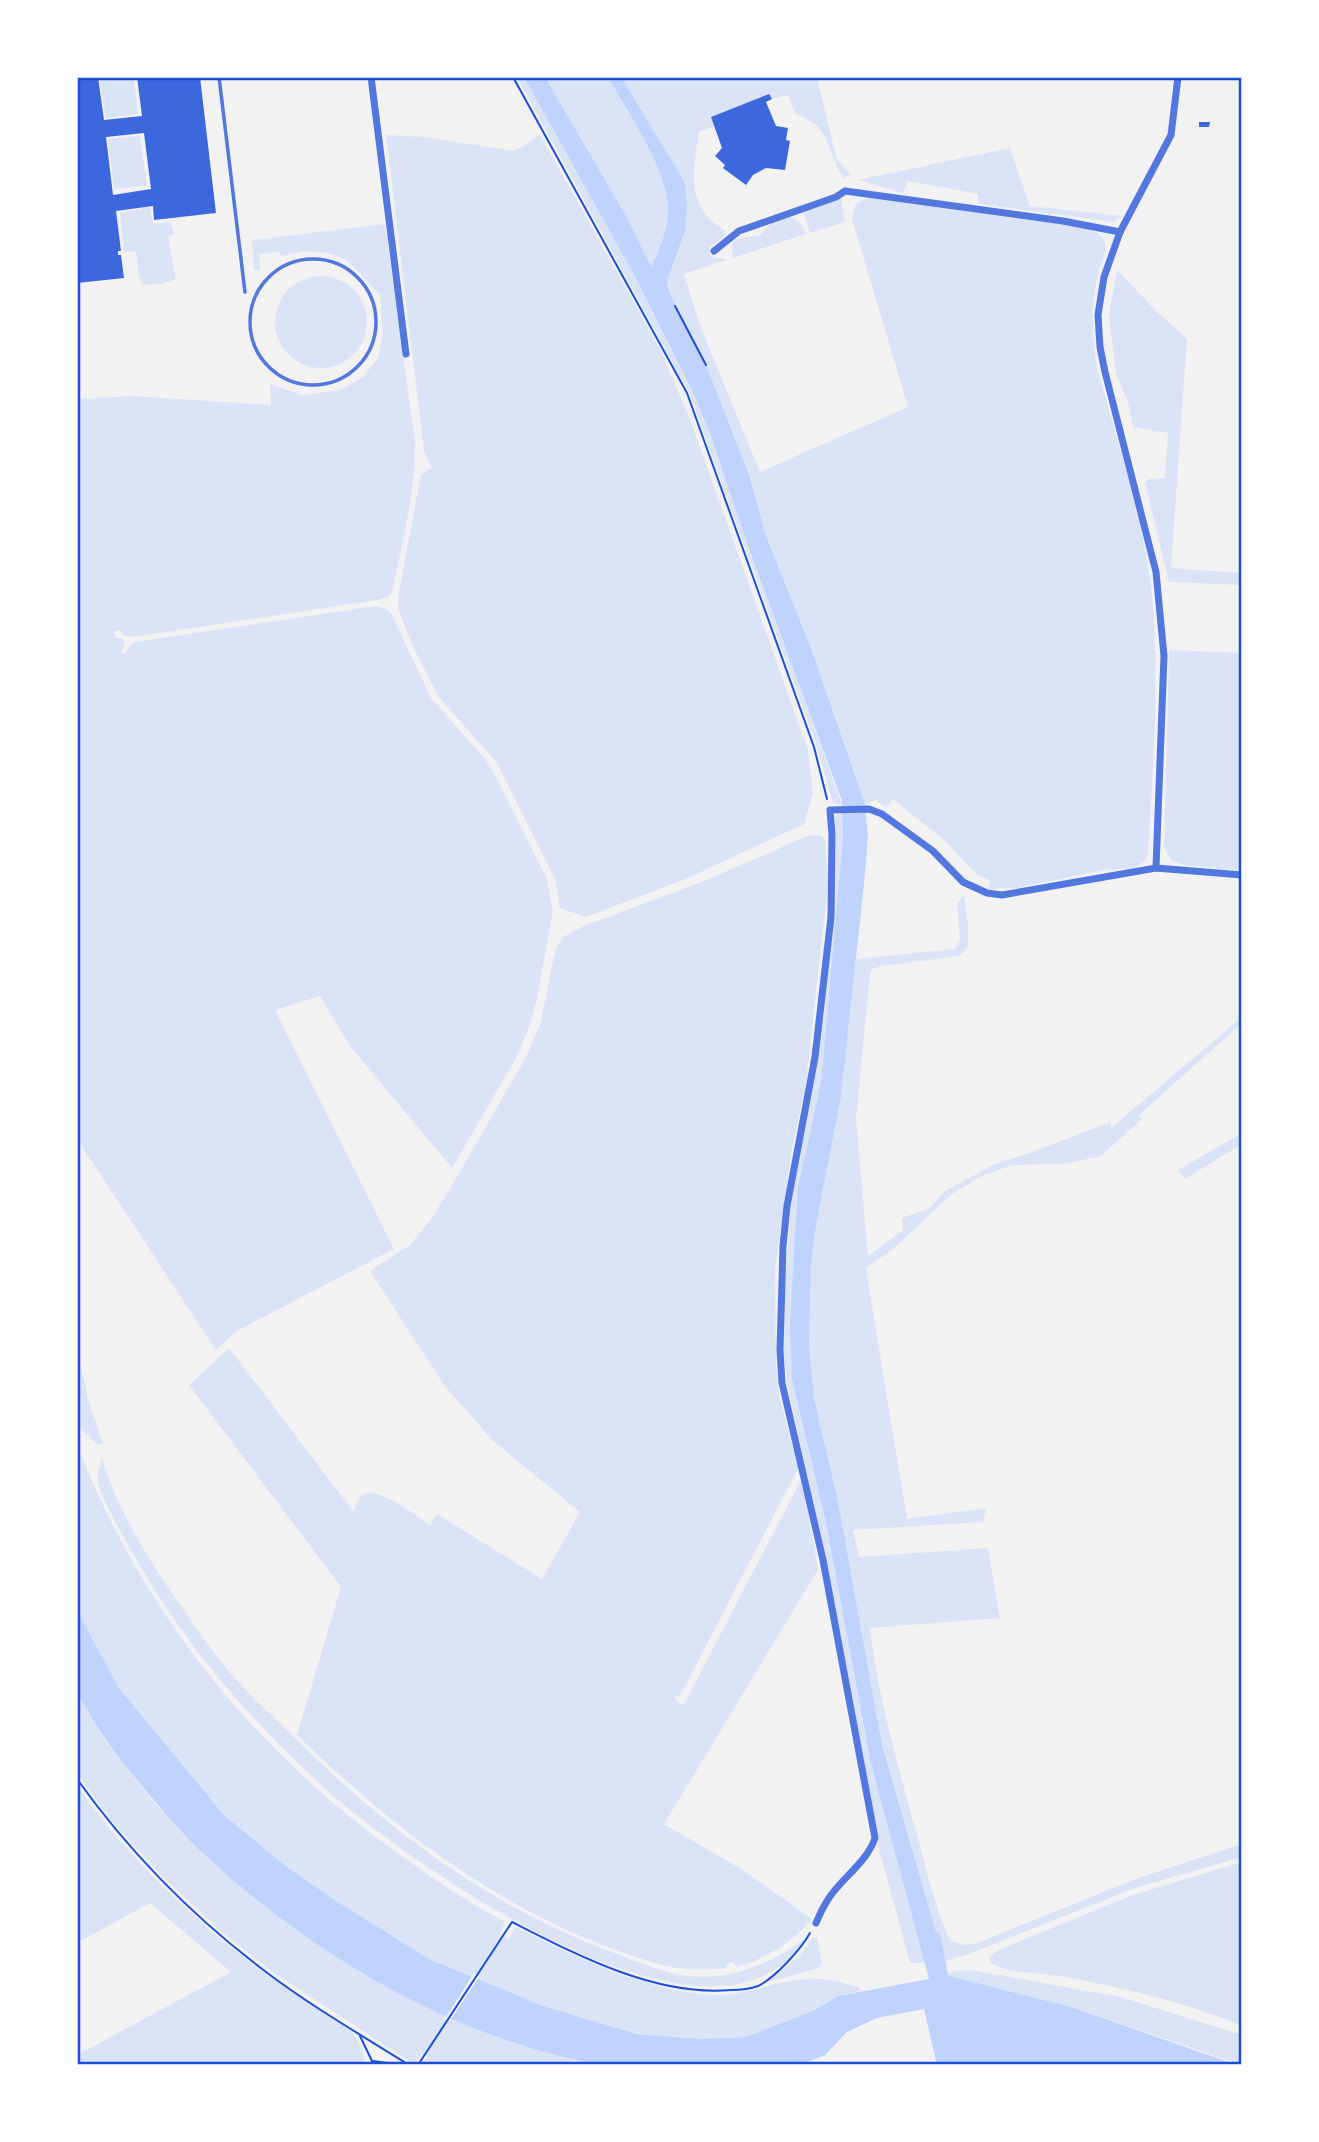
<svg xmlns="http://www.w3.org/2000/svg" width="1319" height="2142" viewBox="0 0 1319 2142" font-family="Roboto,sans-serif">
<rect width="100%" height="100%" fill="#f2f2f2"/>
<g fill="#dbe4f7">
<polygon points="99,77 134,77 138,114 106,118"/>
<path d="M517,77H524C589,192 658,308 709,430L842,805L833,803L831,797L818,750L690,395Z"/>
<path d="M545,77H608C628,113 672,175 668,216C666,235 659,251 651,268L626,216Z"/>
<path d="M621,77H817L837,160L851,174L844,178C832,162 830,138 815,124C809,120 801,117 795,113L788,95L772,99L769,94L711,117L714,126L699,132C695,160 687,194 708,217C713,223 720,227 726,231L723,238L710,247L709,253L713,257L727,260L684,274L701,328L760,472L908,407L852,219C854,206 855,201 870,198L1060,224C1072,227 1094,227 1102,237C1111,248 1099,267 1097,279C1090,309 1092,337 1097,367C1119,449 1149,533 1154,618C1158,696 1153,775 1148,853L1145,861L1134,868L1103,870L1017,888L988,889L990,880L976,874L945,841L893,799L886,808L876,800L865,804L811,648L766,536L749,475L669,292L667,281L685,231L687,205Z"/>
<polygon points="386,135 425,137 515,151 540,135 660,349 690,419 808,750 813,794 804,824 688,878 586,917 560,908 555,879 497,763 439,697 414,649 398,609 398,598 421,474 432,468 424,451"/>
<polygon points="140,136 147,186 114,189 108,139"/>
<polygon points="1010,148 1030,206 1123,216 1112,222 978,204 978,194 908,181 903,193 858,180"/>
<polygon points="841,199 845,222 810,233 804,214 806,210"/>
<polygon points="150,207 153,224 171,222 174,234 168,236 176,279 161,284 143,285 139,277 136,251 124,252 120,213"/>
<polygon points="788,216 799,221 806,234 733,258 732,244 735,239 760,235 771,223"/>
<path d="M385,224L415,442C416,492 402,543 392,593L388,597L377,600L133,637L124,635L120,630L114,631L115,638L123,639L125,643L121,653H126L128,648L135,642L350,610C365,608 380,602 391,613L431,698L486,760L497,778L546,877L553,910L537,999L528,1030L515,1060L452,1168L350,1046L320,996L275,1010L394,1249L235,1332L216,1350L77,1139V399L132,396L271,405L270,384L302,395L341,390L363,377L378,358L383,332L380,295L353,266L343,258L328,253L305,251L281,256L280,252L259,254L260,271L254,270L252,240Z"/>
<polygon points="1117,270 1158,313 1187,339 1171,568 1242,573 1242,585 1169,582 1145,483 1149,479 1165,478 1168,433 1133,427 1128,402 1116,374 1109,314"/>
<circle cx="321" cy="322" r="46"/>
<polygon points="1169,650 1242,653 1242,871 1185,865 1172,861 1164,847"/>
<polygon points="842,813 843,838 821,1082 806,1149 792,1379 826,1523 871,1764 925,1963 910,1963 880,1853 811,1495 788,1386 784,1354 785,1285 792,1194 817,1059 833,907 836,852 835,820 837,815"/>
<path d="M810,835L821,836L825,840L828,885L806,1083L791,1154L775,1269L776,1369L780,1400L799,1467L681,1694L675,1697L678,1703L684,1704L802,1478L818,1570L664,1824L743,1870L812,1919C791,1944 768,1957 737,1967L733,1962L726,1964L727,1968C678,1974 652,1963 608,1947C488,1902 388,1823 297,1735L341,1587L189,1385L229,1348L353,1511C356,1507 358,1499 361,1496C373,1481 417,1517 430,1525L437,1514L542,1579L580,1512L493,1441L444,1385L370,1271L410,1245L431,1219L450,1189L526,1057L541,1022L552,965L557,946L563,937L584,926L699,883Z"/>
<path d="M964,896L968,924V947L959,956L882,966L872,969L870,974L856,1119L868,1256L903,1230L902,1218L930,1208L945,1191L995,1164L1021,1156L1111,1122V1128L1242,1017V1023L1139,1115L1142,1119L1101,1156L1064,1164L1012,1165L980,1177L952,1194L893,1249L866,1268L907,1519L986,1508L983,1522L853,1530L859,1557L988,1548L1000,1618L870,1628C878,1696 897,1762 915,1828C926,1866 934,1905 950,1941L964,1945L975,1944L1135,1879L1242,1844V1857L1138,1887L969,1954L945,1961L940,1934L936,1932L882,1745L838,1501L814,1398L809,1344L811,1265L816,1225L841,1097L856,959L955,949L960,940L957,903Z"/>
<polygon points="1242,1133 1242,1144 1185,1179 1178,1170"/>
<polygon points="77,1350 89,1402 103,1444 98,1445 77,1425"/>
<path d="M77,1445C143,1614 257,1755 406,1859C438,1882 470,1904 505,1921L500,1934L510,1939L515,1927C572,1955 648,1992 712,1995C744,1996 775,1981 806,1979C825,1977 842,1983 859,1987L860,1991L838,1996L815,2010L746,2037L701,2039L637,2034L543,2006L429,1959L341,1904L288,1868L224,1815L119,1688L80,1617L77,1611Z"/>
<path d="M102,1458C116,1506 144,1552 172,1593C191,1621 210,1649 232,1675C248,1693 266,1710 284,1727C378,1823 485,1905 612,1952C636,1961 662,1973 688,1976C732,1981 771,1963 806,1938C798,1953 786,1963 772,1971C661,2040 402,1859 320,1784C248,1718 184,1643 136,1559C126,1541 103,1502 98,1484C96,1475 100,1466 102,1458Z"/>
<polygon points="77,1692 107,1743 155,1803 206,1856 275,1914 351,1966 573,2060 601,2065 422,2065 427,2057 421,2054 417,2061 412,2063 274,1973 223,1933 165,1879 111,1820 77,1773"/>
<polygon points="77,1785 109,1829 158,1882 214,1934 267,1975 350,2030 360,2044 366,2065 77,2065 77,2055 231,1972 150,1903 77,1943"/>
<path d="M1242,1862V2026C1186,2002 1124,1988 1065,1977C1042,1972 1011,1975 991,1963L989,1958L998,1950L1133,1895Z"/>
<polygon points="813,1937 817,1938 822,1963 819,1968 771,1981 771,1979 800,1955"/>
<polygon points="972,1970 1121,1997 1242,2035 1242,2065 1071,2007 945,1975 955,1971"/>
</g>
<path fill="#bfd3fe" d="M524,77H545L626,216L651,267C659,251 666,234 668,216C672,175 628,113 608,77H621L684,181L687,205L685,231L667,281L669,292L706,365L749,475L766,536L811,648L865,804L868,838L864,884L841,1097L816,1225L811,1266L809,1344L814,1398L838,1501L882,1745L936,1932L940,1933L948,1974L946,1975L1071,2007L1237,2065H937L924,2009L877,2018L847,2032L825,2055L800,2065H601C454,2038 316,1957 207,1857C180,1832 156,1803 132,1774C115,1753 100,1733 87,1709C84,1704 78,1697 77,1691C73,1671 77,1633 77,1611L119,1688L224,1815L288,1868L341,1904L429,1959L543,2006L637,2034L701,2039L746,2037L815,2010L838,1996L929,1979L871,1764L826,1523L792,1379L790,1323L798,1187L821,1082L843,838L842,801L747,543L709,430L691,388L636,278Z"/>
<polygon fill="#f2f2f2" points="474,1973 480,1976 451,2019 451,2022 442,2018 446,2017"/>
<g fill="#3d67dc" fill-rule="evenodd">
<path d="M77,77H98L104,120L142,116L137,77H200L216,213L154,220L153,206L116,211L121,251H118V255H121L124,278L77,283ZM144,133L151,189L113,195L106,137Z"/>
<polygon points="769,94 772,99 766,102 776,126 788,128 786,140 790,141 785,170 766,168 753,175 746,185 723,168 725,165 715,156 722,148 711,117"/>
<polygon points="1199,122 1210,122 1209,127 1199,127"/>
</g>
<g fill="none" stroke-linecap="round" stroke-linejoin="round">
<g stroke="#1d4ed8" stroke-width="2">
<polyline points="513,77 687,393 814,747 827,799"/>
<polyline points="675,306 706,365"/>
<path d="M77,1779C130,1853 193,1917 266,1972C311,2006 361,2035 409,2065"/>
<polyline points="360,2036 372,2061 371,2065"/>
<polyline points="373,2061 401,2065"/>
<path d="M418,2065L512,1922C577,1955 656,1997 731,1990C739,1990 750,1989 758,1986C775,1978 801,1949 810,1933"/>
</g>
<g stroke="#5277de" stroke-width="3.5">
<polyline points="219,77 245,292"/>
<circle cx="313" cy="322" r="63"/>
</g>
<g stroke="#5277de" stroke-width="7">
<polyline points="371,77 406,354"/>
<polyline points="714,251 739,231 836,197 845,191 1063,221 1120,232"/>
<polyline points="1156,868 1164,656 1156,572 1105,372 1100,347 1098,315 1104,277 1120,232 1171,135 1178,77"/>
<path d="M816,1923C821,1911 826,1900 835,1890C849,1873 868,1859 875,1838L823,1560L782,1383L780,1350L783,1246L787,1206L815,1057L831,917L832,835L830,810L869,809L882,814L933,851L963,882L987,893L1002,895L1156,868L1242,875"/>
</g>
</g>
<rect width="1319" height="2142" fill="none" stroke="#ffffff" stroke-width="158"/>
<rect x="79" y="79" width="1161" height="1984" fill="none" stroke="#1d4ed8" stroke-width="2.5"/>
</svg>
